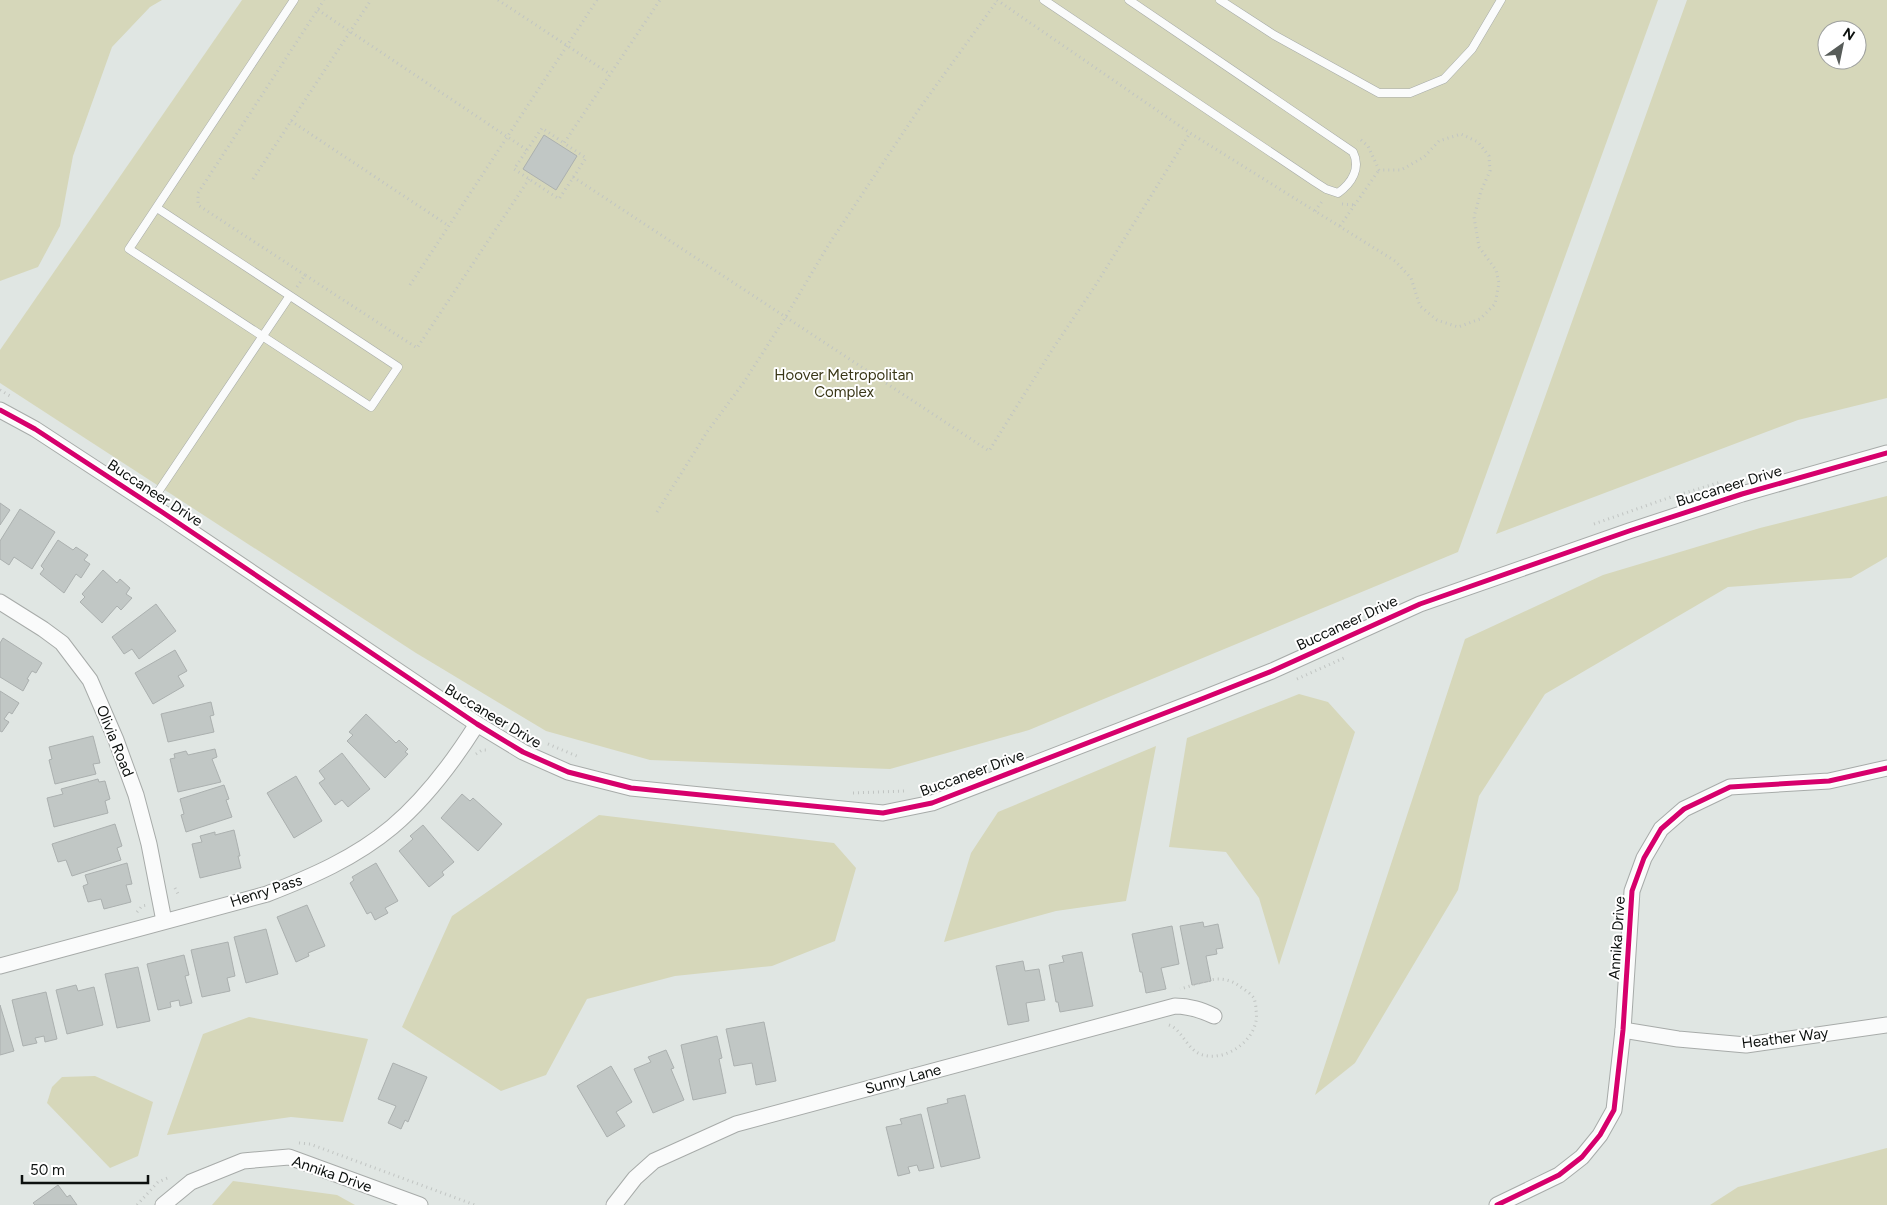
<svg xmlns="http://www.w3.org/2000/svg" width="1887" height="1205" viewBox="0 0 1887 1205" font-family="Figtree,sans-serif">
<rect width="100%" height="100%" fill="#e0e6e3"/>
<g fill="#d6d7ba" fill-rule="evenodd">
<polygon points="0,0 162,0 150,7 112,47 73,156 60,226 38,267 0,281"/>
<polygon points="242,0 1658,0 1458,552 1029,730 890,769 650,760 546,731 416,653 0,383 0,350"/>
<path d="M1687,0H1887V398L1798,420L1496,534ZM1827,30H1857V60H1827Z"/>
<polygon points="1887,496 1887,557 1851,578 1728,587 1545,694 1479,796 1458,890 1355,1063 1315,1095 1465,639 1603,575 1760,528"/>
<polygon points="1299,694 1328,702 1355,732 1279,965 1259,898 1226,852 1169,847 1187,738"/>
<polygon points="1156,746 1126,901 1056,911 944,942 971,853 998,812"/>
<polygon points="599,815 834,843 856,868 835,941 772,966 675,976 587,999 546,1075 501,1091 402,1027 452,916"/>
<polygon points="249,1017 368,1039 343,1122 291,1117 167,1135 203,1034"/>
<polygon points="95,1076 153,1102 138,1156 110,1168 47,1103 52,1087 62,1077"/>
<polygon points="1887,1148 1887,1205 1710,1205 1738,1187"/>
<polygon points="233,1181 337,1195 355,1205 212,1205"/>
</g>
<g fill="#c1c7c5" stroke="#abb0af">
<polygon points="544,135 577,156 556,190 523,169"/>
<polygon points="0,503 10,510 0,525"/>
<polygon points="20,509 55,532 32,569 14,557 9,565 0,559 0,541"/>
<polygon points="58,540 73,550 76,547 88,555 84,560 90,564 81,578 76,574 64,593 40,574 44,569 41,566"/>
<polygon points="103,570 117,583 120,579 130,588 126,594 132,598 121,610 117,606 102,623 80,602 85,597 82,594"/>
<polygon points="156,604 176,631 139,659 132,649 124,654 112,637"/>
<polygon points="3,638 42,663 36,673 32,671 27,679 29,680 23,691 0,677 0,643"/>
<polygon points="175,650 187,671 178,676 184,686 153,704 135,673"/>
<polygon points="0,691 19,703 12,714 9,712 4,719 9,722 2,732 0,731"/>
<polygon points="211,702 214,715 210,716 214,732 168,742 161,714"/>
<polygon points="366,714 396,743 399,740 408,749 405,752 408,754 385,778 347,741 353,735 349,732"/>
<polygon points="93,736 100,763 93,764 96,774 55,784 49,760 52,759 49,747"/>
<polygon points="215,749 217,757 212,759 221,782 178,792 170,759 175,758 174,754 186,751 188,755"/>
<polygon points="342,753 370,789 348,807 342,800 335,805 319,783 325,779 319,771"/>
<polygon points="296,776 322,821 294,838 267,793"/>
<polygon points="98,779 99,782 105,781 110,799 105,801 108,813 54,827 47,798 63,794 61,789"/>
<polygon points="224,785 229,799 226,800 232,817 186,832 181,815 184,814 180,799"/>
<polygon points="462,794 470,801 473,798 502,824 478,851 441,818"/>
<polygon points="115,824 122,846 117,848 121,860 72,876 66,860 58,862 52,844"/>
<polygon points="423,825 454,862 442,872 444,875 429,887 399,851 413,839 410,836"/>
<polygon points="234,830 240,856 238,856 241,868 200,878 192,844 202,842 200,836 215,832 215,835"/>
<polygon points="127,863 132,884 126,885 131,902 104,909 101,899 88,902 83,886 88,884 85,875"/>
<polygon points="376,863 398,901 385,908 388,913 375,920 371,912 367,914 350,883 354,880 352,877"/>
<polygon points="307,905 325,946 308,953 309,956 296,962 277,917"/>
<polygon points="1203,922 1204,927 1218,924 1223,948 1216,949 1217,954 1206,956 1211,981 1192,985 1180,926"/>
<polygon points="1172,926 1179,964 1161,968 1166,989 1146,993 1142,972 1140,972 1132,934"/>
<polygon points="266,929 278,974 246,983 234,937"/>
<polygon points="228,942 235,976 227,978 230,991 202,997 191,950"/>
<polygon points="1082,952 1093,1006 1060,1012 1058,1002 1056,1002 1049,965 1064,962 1062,956"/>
<polygon points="184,955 189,975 185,976 192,1003 180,1006 179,1000 170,1002 171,1007 158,1010 147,964"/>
<polygon points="1023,961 1025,971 1039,969 1045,1000 1026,1003 1029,1021 1008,1025 996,966"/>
<polygon points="138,967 150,1021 117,1028 105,974"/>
<polygon points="76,985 78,991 94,987 103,1025 67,1034 56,990"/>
<polygon points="46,992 57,1039 45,1042 44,1036 35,1038 37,1043 23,1046 12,1000"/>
<polygon points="0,1005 14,1051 0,1055"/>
<polygon points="764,1022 776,1081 756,1085 752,1063 734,1066 726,1029"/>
<polygon points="717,1036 722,1058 719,1059 726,1093 693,1100 681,1045"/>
<polygon points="666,1050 674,1068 671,1069 684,1100 653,1113 634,1069 651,1062 648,1057"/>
<polygon points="393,1063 427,1077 408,1122 405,1120 401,1129 388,1123 396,1106 378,1099"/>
<polygon points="611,1066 632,1102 616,1112 625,1126 607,1137 577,1086"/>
<polygon points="965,1095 980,1158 941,1167 927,1108 948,1103 947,1099"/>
<polygon points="921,1114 934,1168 919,1171 917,1165 908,1167 910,1173 898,1176 886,1127 902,1124 900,1119"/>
<polygon points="58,1185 67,1197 70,1195 77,1205 35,1205 33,1203"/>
</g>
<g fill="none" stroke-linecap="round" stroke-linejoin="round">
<defs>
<g id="lane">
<path d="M1044,0L1315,182L1326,189L1338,193C1352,183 1361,168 1353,152L1129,0"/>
<polyline points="1220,0 1274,35 1379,93 1410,93 1444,79 1472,49 1501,0"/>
<polyline points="157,208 398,367 371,407 129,249 294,0"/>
<polyline points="150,504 289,297"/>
</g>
<g id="street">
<polyline points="0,410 35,429 162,512 477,724 523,752 568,772 631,788 883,813 932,803 1204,698 1272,671 1420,604 1629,531 1742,494 1887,453"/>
<polyline points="0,602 43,629 62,643 90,680 116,740 136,795 149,844 164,921"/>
<path d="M0,966L267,894C311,877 355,858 392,827C424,800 455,759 477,724"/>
<polyline points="1623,1030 1678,1039 1746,1045 1887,1025"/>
<polyline points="163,1205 191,1182 243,1161 289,1157 420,1205"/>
<path d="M614,1205L635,1178L654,1161L736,1124L1175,1006C1190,1006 1201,1010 1214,1016"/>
<polyline points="1497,1205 1559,1175 1582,1157 1600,1135 1614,1110 1623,1030 1632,891 1644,858 1661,829 1684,809 1730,787 1829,781 1887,768"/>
</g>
</defs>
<use href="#lane" stroke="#a7aba9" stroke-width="9"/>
<use href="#street" stroke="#a7aba9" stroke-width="17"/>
<g stroke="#c1c5c3" stroke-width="3" stroke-dasharray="1 4" stroke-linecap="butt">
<polyline points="498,0 610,74"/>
<polyline points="997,0 1190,133 1395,261 1411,278 1420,306 1437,320 1458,327 1480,319 1495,304 1499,283 1496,270 1479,247 1474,217 1481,191 1490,171 1489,156 1478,142 1461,134 1439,141 1424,157 1401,170 1379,170 1368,146 1360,139 1358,141"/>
<polyline points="318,10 527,150 514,169 559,199 586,158 564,143 660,0"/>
<polyline points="291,121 449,226"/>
<polyline points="527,150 542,128 564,143"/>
<polyline points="573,177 989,451 1052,350 1095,286 1190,133"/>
<polyline points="253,179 371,0"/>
<polyline points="1342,204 1355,205"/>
<polyline points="1315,211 1323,200"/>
<polyline points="1340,226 1379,170"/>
<polyline points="305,275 198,205 198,193 324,0"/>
<polyline points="410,285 597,0"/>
<polyline points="297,287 305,275 417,348 529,179"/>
<polyline points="0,390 10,396"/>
<polyline points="657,512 707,432 744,382 785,318 829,244 917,112 997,1"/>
<polyline points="1594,524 1668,498 1721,482"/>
<polyline points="1297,679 1344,658"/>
<polyline points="519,729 540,741"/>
<polyline points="548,744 579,757"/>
<polyline points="476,754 482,750 489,750"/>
<polyline points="853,793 904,791"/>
<polyline points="175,888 179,896"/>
<polyline points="137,912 142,906 147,905"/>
<path d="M1169,1025C1183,1030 1187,1051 1203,1055C1228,1062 1261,1037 1256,1010C1256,1006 1255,1001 1254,998C1250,993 1244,989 1239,986C1233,981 1225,979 1217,979C1205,980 1192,986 1180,989"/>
<polyline points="299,1143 310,1144 475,1205"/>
<polyline points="137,1205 158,1182 170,1177"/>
</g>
<use href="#lane" stroke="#fafbfb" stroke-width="8"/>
<use href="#street" stroke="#fafbfb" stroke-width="15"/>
<defs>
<g id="cycleway">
<polyline points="0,410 35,429 162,512 477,724 523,752 568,772 631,788 883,813 932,803 1204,698 1272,671 1420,604 1629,531 1742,494 1887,453"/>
<polyline points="1497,1205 1559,1175 1582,1157 1600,1135 1614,1110 1623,1030 1632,891 1644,858 1661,829 1684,809 1730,787 1829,781 1887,768"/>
</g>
</defs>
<use href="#cycleway" stroke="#fff" stroke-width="8"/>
<use href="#cycleway" stroke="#d6006c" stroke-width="5"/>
</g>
<g text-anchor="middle" stroke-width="4" stroke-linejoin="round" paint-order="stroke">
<g font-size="15" fill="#393616" stroke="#fff">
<text x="844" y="380">Hoover Metropolitan<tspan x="844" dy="17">Complex</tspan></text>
</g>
<g font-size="15" fill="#0d110f" stroke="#fff">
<text transform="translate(1729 486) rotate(-17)" y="5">Buccaneer Drive</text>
<text transform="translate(155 493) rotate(33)" y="5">Buccaneer Drive</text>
<text transform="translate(1347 623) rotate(-25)" y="5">Buccaneer Drive</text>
<text transform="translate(493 716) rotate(31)" y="5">Buccaneer Drive</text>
<text transform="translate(115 741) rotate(68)" y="5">Olivia Road</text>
<text transform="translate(972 773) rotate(-20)" y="5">Buccaneer Drive</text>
<text transform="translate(266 891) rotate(-18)" y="5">Henry Pass</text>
<text transform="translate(1617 938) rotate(-86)" y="5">Annika Drive</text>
<text transform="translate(1785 1038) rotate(-7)" y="5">Heather Way</text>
<text transform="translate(903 1079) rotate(-15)" y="5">Sunny Lane</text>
<text transform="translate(332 1174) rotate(19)" y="5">Annika Drive</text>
</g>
</g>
<g transform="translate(1842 45) rotate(33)"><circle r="24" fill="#ffffff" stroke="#9ea09f"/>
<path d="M0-4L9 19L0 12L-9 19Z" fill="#575c59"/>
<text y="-8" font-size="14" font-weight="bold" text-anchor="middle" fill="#0d110f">N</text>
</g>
<path d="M22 1175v8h126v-8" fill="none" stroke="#0d110f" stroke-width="2.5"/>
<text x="30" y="1175" font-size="15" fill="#0d110f" stroke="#ffffff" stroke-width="4" paint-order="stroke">50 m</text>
</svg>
